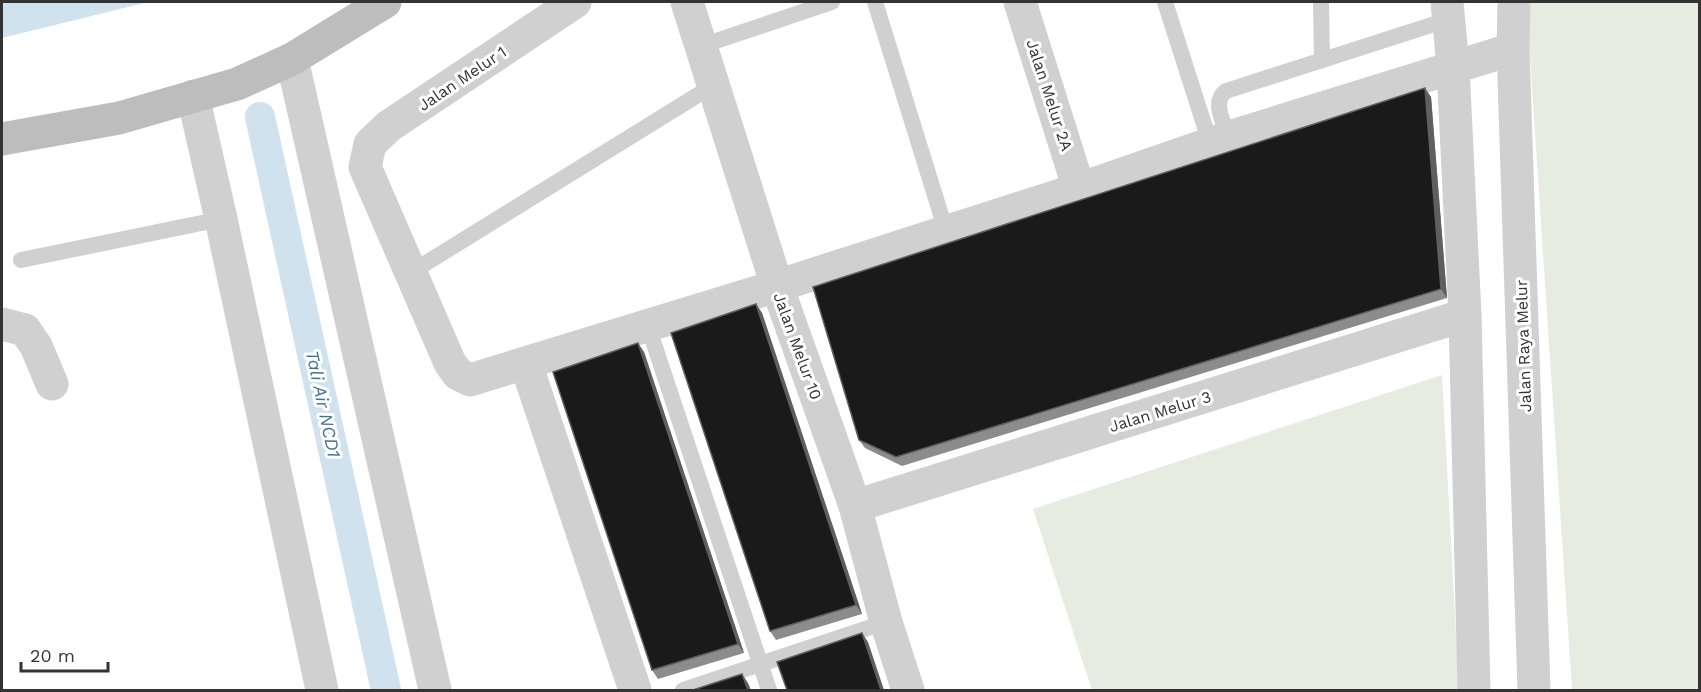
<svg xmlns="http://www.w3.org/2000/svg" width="1701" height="692" viewBox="0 0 1701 692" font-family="'Work Sans',sans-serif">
<rect width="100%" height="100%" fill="#fff"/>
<g fill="#e6ecdf">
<polygon points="1528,2 1699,2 1699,690 1572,690 1528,27"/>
<polygon points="1442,375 1459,690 1092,690 1033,509"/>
</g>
<polygon fill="#cfe2ee" points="2,2 148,2 2,38"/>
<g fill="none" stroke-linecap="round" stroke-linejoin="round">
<polyline stroke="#cfe2ee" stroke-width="30" points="260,117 386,690"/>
<g stroke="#d0d0d0" stroke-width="16">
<polyline points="875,2 946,231"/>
<polyline points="1165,2 1210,143"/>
<polyline points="1321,2 1322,60"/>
<polyline points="701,46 832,2"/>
<path d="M1229,137C1224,123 1211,102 1226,91L1447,20"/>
<polyline points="21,260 221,219"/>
<polyline points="410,273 714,85"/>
<polyline points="648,326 769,690"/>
<polyline points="683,690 886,622"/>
</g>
<g stroke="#d0d0d0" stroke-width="33">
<polyline points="575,2 389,126 370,144 365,167 450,363 458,374 470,380 777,286 1079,189 1229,137 1513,49"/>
<polyline points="687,2 777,286 855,506 886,622 908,690"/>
<polyline points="1020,2 1079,189"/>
<polyline points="1447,2 1453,67 1465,315 1474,690"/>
<polyline points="1514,2 1513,49 1534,690"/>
<polyline points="292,59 435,690"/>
<polyline points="193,96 221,219 322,690"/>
<polyline points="2,324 25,330 36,346 52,384"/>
<polyline points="526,364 635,690"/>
<polyline points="855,506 1465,315"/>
</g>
<polyline stroke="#bdbdbd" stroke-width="33" points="2,139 119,118 237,84 292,59 385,2"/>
</g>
<g fill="#8c8c8c">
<polygon points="1431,97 1447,298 902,466 865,448 859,440"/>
<polygon points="756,304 762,313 862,614 776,640 770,631"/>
<polygon points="644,352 744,653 658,679 652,670"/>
</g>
<g fill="#5f5f5f">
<polygon points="1425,88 1431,97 1447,298 1441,289"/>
<polygon points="756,304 762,313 862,614 856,605"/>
<polygon points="638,343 644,352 744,653 738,644"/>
<polygon points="862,633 868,642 884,690 881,690"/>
<polygon points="742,674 748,683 751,690 748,690"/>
</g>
<g fill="#1a1a1a" stroke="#5f5f5f" stroke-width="1.5">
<polygon points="1425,88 1441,289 896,457 859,440 813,287"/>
<polygon points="756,304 856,605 770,631 671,333"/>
<polygon points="638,343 738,644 652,670 553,372"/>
<polygon points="862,633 881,690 787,690 777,662"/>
<polygon points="742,674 748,690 693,690"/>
</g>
<g text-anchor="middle" stroke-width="6" stroke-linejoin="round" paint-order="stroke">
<g font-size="16" fill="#333" stroke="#fff">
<text transform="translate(462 78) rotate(-34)" y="6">Jalan Melur 1</text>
<text transform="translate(1050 95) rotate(72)" y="6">Jalan Melur 2A</text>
<text transform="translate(798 346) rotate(70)" y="6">Jalan Melur 10</text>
<text transform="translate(1523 346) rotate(-92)" y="6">Jalan Raya Melur</text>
<text transform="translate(1160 411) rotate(-17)" y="6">Jalan Melur 3</text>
</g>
<g font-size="18" font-style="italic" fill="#3f7597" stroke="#fff">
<text transform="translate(323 404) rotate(78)" y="6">Tali Air NCD1</text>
</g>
</g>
<rect width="1701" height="692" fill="none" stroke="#333333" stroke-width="6"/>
<path d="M21 662v9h87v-9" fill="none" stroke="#333333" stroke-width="3"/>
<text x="30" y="662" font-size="18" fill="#333333" stroke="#ffffff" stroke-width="4.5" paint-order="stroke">20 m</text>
</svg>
